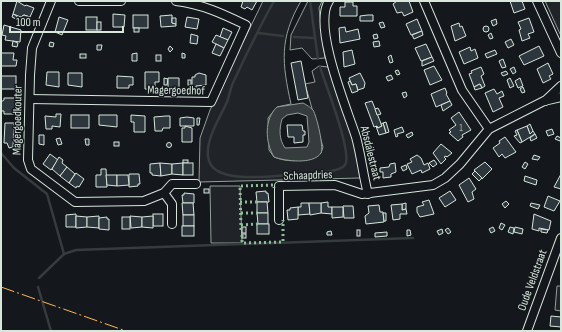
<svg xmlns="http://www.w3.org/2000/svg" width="562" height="332" viewBox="0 0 562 332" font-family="'Sofia Sans Condensed',sans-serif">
<rect width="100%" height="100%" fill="#14181c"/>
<g fill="#202428" stroke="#939e99">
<path d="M263,1H301C279,39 282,63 291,104L277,107L268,118L269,150L274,157C292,164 304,160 321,153L323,147L305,84L315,82L312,71L319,66L328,67L355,144L360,178L199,182L200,138L210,110Z"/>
<polygon points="308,1 322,1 319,8 325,58 312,59 302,48 290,50 291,35"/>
<polygon points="545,1 561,1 561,36"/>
<polygon points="210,186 240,186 242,243 211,243"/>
<polygon points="557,286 561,286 561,311 555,310"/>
</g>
<path fill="#363b3e" stroke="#939e99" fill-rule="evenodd" d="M303,103C307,105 310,107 313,110C317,117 324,147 321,153C313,165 285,161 274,157C265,142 264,119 277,107ZM298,113L307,116L309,142L307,147L285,148C279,139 279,130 282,119L287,115Z"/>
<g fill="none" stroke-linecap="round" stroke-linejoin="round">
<g stroke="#363b3e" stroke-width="2.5">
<path d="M274,1C259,28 245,57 232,85C230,91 229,97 227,102C220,118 200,147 211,165C223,183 271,176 290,175C301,174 339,174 345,165C353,154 325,83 320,67"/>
<polyline points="310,1 318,59"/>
<polyline points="258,33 283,36"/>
<polyline points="294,37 314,38"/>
<polyline points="1,153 14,168 47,194 64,254 39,278"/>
<polyline points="64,254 76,250 413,238"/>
<polyline points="38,287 51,331"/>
</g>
</g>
<g fill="#2c363c" stroke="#d8e6dc">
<polygon points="17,1 25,6 26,5 34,8 30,17 24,15 21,17 13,14"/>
<polygon points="243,1 257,1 252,10 247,7 245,9 241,7"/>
<polygon points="397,1 409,1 413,12 404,16 402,12 397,13 393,4"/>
<polygon points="510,1 522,1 525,9 514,13"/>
<polygon points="345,2 353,2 353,6 357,6 357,16 340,16 340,7 345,7"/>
<polygon points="13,14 17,16 16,19 12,17"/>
<polygon points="113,14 125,15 124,27 113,27"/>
<polygon points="24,15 30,17 28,21 21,17"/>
<rect x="133" y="15" width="15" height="13"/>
<polygon points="172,15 172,23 176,24 176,26 161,27 160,16"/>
<polygon points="368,15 373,15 373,21 360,21 360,16"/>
<polygon points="59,17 68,20 62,35 55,32"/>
<rect x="86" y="17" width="11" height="13"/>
<polygon points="187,17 199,19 197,29 185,27"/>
<polygon points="172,18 176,18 176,24 172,23"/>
<polygon points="529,18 534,32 528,34 530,38 522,41 519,30 521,29 518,22"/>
<polygon points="417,19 422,31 411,35 406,24"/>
<polygon points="496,19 497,24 493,26 491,21"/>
<rect x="97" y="22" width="4" height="8"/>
<polygon points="383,22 385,27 381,28 379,23"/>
<polygon points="459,23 460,27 462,26 466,36 455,41 451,26"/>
<polygon points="4,25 21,30 20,42 5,40 6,36 2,35"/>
<circle cx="486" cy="29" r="3"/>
<polygon points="345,27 346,32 358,29 360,39 340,43 339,28"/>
<rect x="134" y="28" width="5" height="4"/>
<polygon points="223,28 232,32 228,40 220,37"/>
<polygon points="422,31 423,35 414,39 412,35"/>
<polygon points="491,33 493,38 490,39 488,35"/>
<polygon points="191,34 198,36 197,44 190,43"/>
<polygon points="377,34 378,38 374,39 373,35"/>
<polygon points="216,35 228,40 224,48 212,42"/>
<polygon points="511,39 514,45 508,48 505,42"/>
<polygon points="13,41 18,43 17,47 12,46"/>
<polygon points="379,41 380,46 374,47 373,42"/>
<polygon points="50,42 54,43 53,47 49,46"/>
<polygon points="216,44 224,48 220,56 212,53"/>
<polygon points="426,44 432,57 421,61 415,48"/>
<polygon points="97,45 102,45 101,50 97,50"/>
<polygon points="170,46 173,49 170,52 168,49"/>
<polygon points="539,46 544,56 524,65 519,56"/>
<polygon points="470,47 471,51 475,49 478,58 464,64 459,52"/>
<polygon points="352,50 355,64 344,67 343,52"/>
<polygon points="495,50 497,54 487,58 485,54"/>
<polygon points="1,53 14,53 13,60 17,60 16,66 1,66"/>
<polygon points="137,53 137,61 132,61 132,54"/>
<polygon points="182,53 185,54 185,58 182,58"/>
<rect x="80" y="54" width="6" height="4"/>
<rect x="156" y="55" width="5" height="6"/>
<polygon points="391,55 393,62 390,63 388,57"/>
<polygon points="432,57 434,61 422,66 422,61"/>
<polygon points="503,59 506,67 502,68 499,61"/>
<polygon points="301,61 308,98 298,100 291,63"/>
<polygon points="548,63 553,74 549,76 551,79 543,83 537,69"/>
<polygon points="434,66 442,80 430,85 424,70"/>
<polygon points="481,67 484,74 481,76 485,86 482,88 480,84 474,87 469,74 472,73 471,71"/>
<polygon points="514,67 516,72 513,74 510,69"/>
<polygon points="398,70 400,74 397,75 395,71"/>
<polygon points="506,71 508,74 503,76 501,73"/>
<polygon points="47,72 59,72 59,87 46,85"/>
<polygon points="145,72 159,72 159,82 155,82 155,90 145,89"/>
<polygon points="68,73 82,73 82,87 68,85"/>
<polygon points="199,73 206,75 206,85 196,86 196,89 192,89 192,77 195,77 195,75"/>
<polygon points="360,73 365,83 364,88 358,90 356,84 352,85 349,78"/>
<polygon points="391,75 393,79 388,81 386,77"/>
<rect x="1" y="76" width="15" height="13"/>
<polygon points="117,76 133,77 133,85 129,85 129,88 117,88"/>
<polygon points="164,78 168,79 167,85 164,85"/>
<polygon points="179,78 179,89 168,89 168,78"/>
<polygon points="510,78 514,86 510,88 507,80"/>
<polygon points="520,78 523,86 518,88 515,81"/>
<rect x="188" y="80" width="3" height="5"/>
<polygon points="350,81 352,85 356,84 358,91 352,93 348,82"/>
<polygon points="480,84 482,88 475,90 474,87"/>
<polygon points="523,87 525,92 522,93 520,89"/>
<polygon points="445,88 447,93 446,94 450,101 436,107 431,94"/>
<polygon points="494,89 497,94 502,91 504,96 499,98 503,107 493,112 485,93"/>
<polygon points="406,92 407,96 404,98 402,93"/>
<polygon points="4,98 16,98 16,114 4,114 4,111 1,111 1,102 4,100"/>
<polygon points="372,101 382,126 378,128 377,126 374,127 365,103"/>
<polygon points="450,101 452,105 443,111 441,105"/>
<polygon points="378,108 381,114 377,115 375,109"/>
<polygon points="459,112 471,130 462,135 463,137 458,141 449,133 451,132 449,130 456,125 451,118"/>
<polygon points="56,114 61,114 60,127 52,126 52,129 46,129 45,116 56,117"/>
<rect x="71" y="115" width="18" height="13"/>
<polygon points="99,115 117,115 117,127 99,125"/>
<polygon points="131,115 145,116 145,132 134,132 134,122 131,122"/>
<polygon points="166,116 170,116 170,128 163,128 162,131 155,131 154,117"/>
<polygon points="187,117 194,118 194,126 180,126 180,118"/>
<polygon points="197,118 200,118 199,125 197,125"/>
<polygon points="386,122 389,132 386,133 383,123"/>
<polygon points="5,123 14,123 13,147 9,148 7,143 4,143"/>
<polygon points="383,123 386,133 379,135 376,126 378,128 382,126 381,124"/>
<polygon points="530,124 533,131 530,134 527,126"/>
<polygon points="287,125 302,125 303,131 305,131 305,135 303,135 303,142 294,143 294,137 288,137"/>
<polygon points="185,126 192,128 192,142 182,142 182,128 185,128"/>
<polygon points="527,126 530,134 533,131 535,134 522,142 517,130"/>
<polygon points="402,127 404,132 397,134 398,136 396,137 394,130"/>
<polygon points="552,129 554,134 548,136 546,131"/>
<polygon points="517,130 522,142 520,143 514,136 517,135 515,131"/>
<polygon points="412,132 413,135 408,138 406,135"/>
<polygon points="535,134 537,138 531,141 530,138"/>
<polygon points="39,135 44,135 44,145 39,144"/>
<polygon points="557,136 561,138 560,141 555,139"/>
<polygon points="505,137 516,152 505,158 502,154 499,157 493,148 500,143 499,141"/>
<polygon points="60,138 62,144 58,145 56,139"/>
<polygon points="85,139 89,139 89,145 86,145"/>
<rect x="114" y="142" width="5" height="4"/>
<circle cx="169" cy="145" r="2.5"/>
<polygon points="441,144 452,153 447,157 446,156 444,157 446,159 441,164 433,153"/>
<polygon points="371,145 374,148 370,152 367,149"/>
<polygon points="50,154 58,160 51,170 43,164"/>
<polygon points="417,155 421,158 424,165 428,163 430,169 422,173 421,170 412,174 407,164 412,162 410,159"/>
<polygon points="534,155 540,157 538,160 532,159"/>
<polygon points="59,157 63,160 62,163 67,167 60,176 52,169"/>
<rect x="183" y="160" width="5" height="3"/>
<polygon points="434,160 437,164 433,167 429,163"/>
<polygon points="485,162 492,169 482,179 474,170"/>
<polygon points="525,162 528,164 525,169 522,167"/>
<polygon points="160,163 161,176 152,175 152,173 150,173 150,164"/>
<polygon points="160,163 172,164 172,174 161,176"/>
<polygon points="183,163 183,175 172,174 172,164"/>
<rect x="183" y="163" width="10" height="12"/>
<polygon points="395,163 396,172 391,174 391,177 383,178 383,172 380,172 380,168 389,167 390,164"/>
<polygon points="406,165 407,169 403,171 401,167"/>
<polygon points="67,167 75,174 69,183 60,176"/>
<polygon points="101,169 106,169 107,187 96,187 96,175 101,175"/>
<polygon points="475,171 482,178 479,181 472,174"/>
<polygon points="76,173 84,179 79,187 77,186 76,188 69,183"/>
<polygon points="129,174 139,174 140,184 138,184 138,186 129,187"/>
<polygon points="561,174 561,189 554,187"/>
<polygon points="106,175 117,175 117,186 107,185"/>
<polygon points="117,175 128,175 129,185 117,186"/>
<polygon points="525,176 537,180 536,185 524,181"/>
<polygon points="469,178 476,189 472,192 474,199 468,202 459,185"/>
<rect x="204" y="189" width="5" height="4"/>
<polygon points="266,191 266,193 268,193 269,202 257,202 256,192"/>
<polygon points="450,191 456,200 445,207 439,198"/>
<polygon points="184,193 194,194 194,203 183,203 182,195 184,195"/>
<polygon points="548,196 560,201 554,211 544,207"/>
<polygon points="429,200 434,214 420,217 417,212 417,207 424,205 422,202"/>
<polygon points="506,201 509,204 505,208 502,204"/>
<polygon points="257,202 267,202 268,213 257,213"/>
<polygon points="328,202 328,207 332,207 332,214 321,213 321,203"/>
<polygon points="182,203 193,203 194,215 183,215"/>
<polygon points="301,203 309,203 310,214 298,215 298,207 301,207"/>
<polygon points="309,203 321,203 321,213 310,215"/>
<polygon points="406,203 406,209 402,210 402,204"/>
<polygon points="531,203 540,205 538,209 530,206"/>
<polygon points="402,204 402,210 406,209 407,214 400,214 400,219 393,220 391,205"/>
<polygon points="379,205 380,212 383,212 384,222 366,224 365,216 369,213 368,206"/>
<polygon points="343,206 353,206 354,218 344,218"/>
<polygon points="298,207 298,219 288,220 287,210 290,210 290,208"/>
<polygon points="332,207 343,207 343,217 332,218"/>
<polygon points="257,213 268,213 268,224 258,224"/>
<polygon points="383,213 386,213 386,221 384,221"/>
<polygon points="76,214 76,227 66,227 66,215"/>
<rect x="153" y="214" width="10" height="12"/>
<polygon points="534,214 551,221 549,230 539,228 539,231 532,229"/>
<rect x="183" y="215" width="11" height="11"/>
<polygon points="76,216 87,217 87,227 76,228"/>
<polygon points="99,216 99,228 87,227 87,217"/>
<polygon points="130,216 142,217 142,227 131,228"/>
<polygon points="153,216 153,228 142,227 142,217"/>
<polygon points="107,217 107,219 109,219 109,230 99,229 99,218"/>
<rect x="122" y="217" width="8" height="12"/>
<polygon points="501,223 505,225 502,230 499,228"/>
<rect x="257" y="224" width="12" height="10"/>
<rect x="182" y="226" width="12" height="10"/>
<rect x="242" y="227" width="4" height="6"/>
<polygon points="493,227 495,231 491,233 489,229"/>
<polygon points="510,227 514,228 513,234 508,232"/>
<polygon points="515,227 523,229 522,234 514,232"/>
<polygon points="448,228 451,232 448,234 445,230"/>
<polygon points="442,229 443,233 439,235 437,231"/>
<polygon points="541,229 548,230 547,233 541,232"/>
<rect x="357" y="230" width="3" height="6"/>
<polygon points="407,230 410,230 411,235 407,236"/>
<polygon points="331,231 332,235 327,235 327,232"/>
<polygon points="387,232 387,236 375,237 375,233"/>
<rect x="242" y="234" width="4" height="4"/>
<polygon points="551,316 561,317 561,327 550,326"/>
</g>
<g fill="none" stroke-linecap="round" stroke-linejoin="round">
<defs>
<g id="minor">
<polyline points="51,1 32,48 30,75 28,160 31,169 75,202 144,201 164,193 172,184 196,184"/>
<polyline points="79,1 121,1"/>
<path d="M329,1C312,26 347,109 356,137C361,155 363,175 368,194"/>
<polyline points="424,1 462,90 489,129"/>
<polyline points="537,1 561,53"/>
<path d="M30,99L211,102L246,25C223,14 202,4 176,1"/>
<polyline points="545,101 561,86"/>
<polyline points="164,193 172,204 172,224"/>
<polyline points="279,220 279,186 335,185 362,194 433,185 445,178 460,164 489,129 544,101 561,97"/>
<polyline points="527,331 561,238"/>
</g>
</defs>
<use href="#minor" stroke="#d8e6dc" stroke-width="10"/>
<use href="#minor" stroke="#14181c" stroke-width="8"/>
<g stroke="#8ac095" stroke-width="3" stroke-dasharray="2 3" stroke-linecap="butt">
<polyline points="240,202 257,202"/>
<polyline points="241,213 257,213"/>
<polyline points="241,225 257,224"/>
<polyline points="241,230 240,186 274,185 274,188"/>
<polyline points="242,235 242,243 283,242 283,220"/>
</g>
<polyline stroke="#ffb74d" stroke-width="1" stroke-dasharray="14 3 2 3" stroke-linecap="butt" points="1,287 126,331"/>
</g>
<g text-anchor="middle" stroke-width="3" stroke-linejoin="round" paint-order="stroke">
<g font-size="10" fill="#adbab4">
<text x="461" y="131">1</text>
</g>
<g font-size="12" fill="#d8e6dc" stroke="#14181c">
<text transform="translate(176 90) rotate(1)" y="4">Magergoedhof</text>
<text transform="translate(17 120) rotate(-89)" y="4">Magergoedkouter</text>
<text transform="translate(371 153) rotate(76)" y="4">Absdalestraat</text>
<text transform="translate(308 175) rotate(-2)" y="4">Schaapdries</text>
<text transform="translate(532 280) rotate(-70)" y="4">Oude Veldstraat</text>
</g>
</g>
<rect width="562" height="332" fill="none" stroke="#d8e6dc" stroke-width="4"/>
<path d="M10 26v6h113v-6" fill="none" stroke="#d8e6dc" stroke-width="2"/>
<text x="16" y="26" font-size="12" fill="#d8e6dc" stroke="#14181c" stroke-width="3" paint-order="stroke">100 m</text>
</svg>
